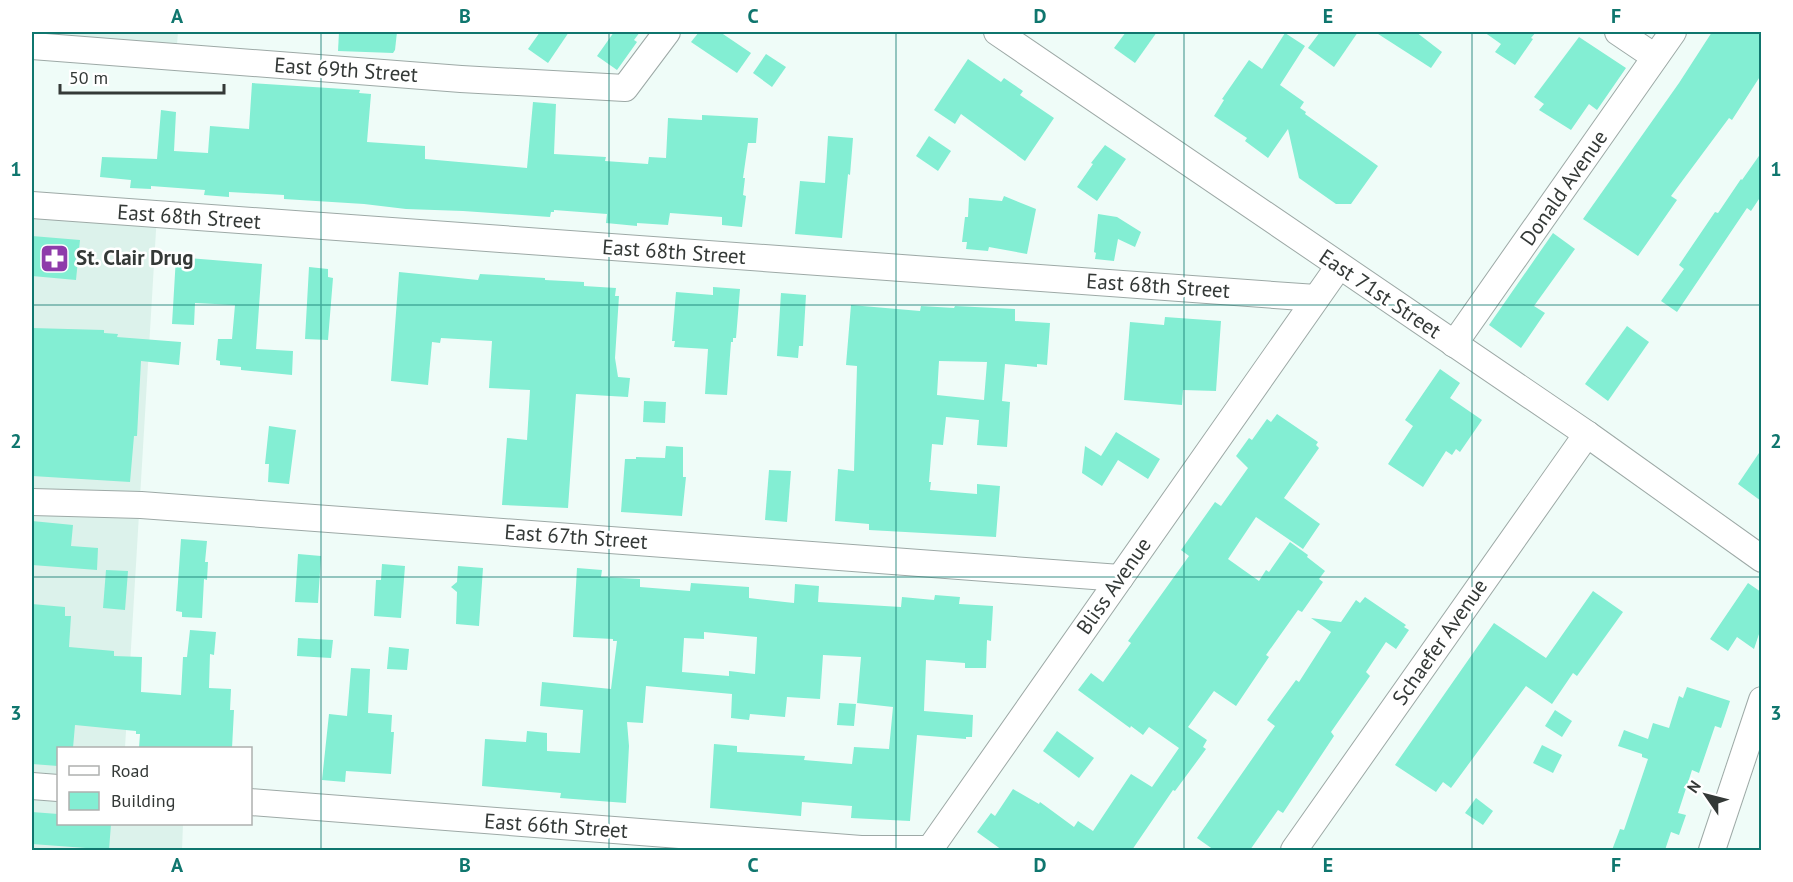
<svg xmlns="http://www.w3.org/2000/svg" width="1793" height="882" viewBox="0 0 1793 882" font-family="'PT Sans',sans-serif">
<rect width="100%" height="100%" fill="#effcf8"/>
<g fill="#dcf2eb">
<polygon points="32,32 178,32 176,57 32,46"/>
<polygon points="32,205 157,214 125,748 58,748 58,824 183,824 182,850 32,850"/>
</g>
<g fill="#83eed3" fill-rule="evenodd">
<polygon points="339,32 397,32 395,50 393,53 338,51"/>
<polygon points="540,32 569,32 548,63 528,49"/>
<polygon points="614,32 640,32 634,40 637,42 617,70 597,56"/>
<polygon points="699,32 720,32 751,53 737,73 691,42"/>
<polygon points="1126,32 1157,32 1135,63 1114,48"/>
<polygon points="1320,32 1358,32 1334,67 1308,48"/>
<polygon points="1375,32 1416,32 1442,52 1431,68"/>
<polygon points="1484,32 1536,32 1531,38 1533,39 1515,65 1495,52 1501,44"/>
<polygon points="1712,32 1761,32 1761,75 1732,120 1729,118 1671,196 1677,200 1638,256 1583,219 1679,83"/>
<polygon points="1285,33 1305,46 1280,85 1304,102 1300,108 1306,112 1305,114 1378,166 1351,204 1336,204 1299,178 1288,129 1268,158 1245,141 1247,138 1214,116 1224,100 1222,99 1249,60 1262,69"/>
<polygon points="1579,37 1626,68 1597,110 1589,104 1571,130 1539,110 1544,104 1534,97"/>
<polygon points="766,54 786,67 772,87 753,73"/>
<polygon points="968,59 1001,82 1004,78 1023,91 1020,95 1054,118 1025,161 961,114 955,124 934,110"/>
<polygon points="252,83 360,90 359,93 371,94 367,142 425,146 425,159 527,168 533,102 556,104 554,154 606,157 605,161 648,164 649,157 666,158 668,118 702,120 702,115 758,118 756,143 748,143 743,178 745,178 743,195 746,196 742,227 722,225 722,217 670,213 668,225 637,223 637,226 606,223 607,214 554,210 554,212 551,212 550,217 463,211 406,209 364,204 284,199 284,195 229,192 229,197 204,195 205,190 151,186 151,189 130,188 131,180 100,177 102,157 157,159 161,110 176,112 174,151 208,153 210,126 249,129"/>
<polygon points="828,136 853,138 850,175 848,174 842,238 795,234 800,181 825,183"/>
<polygon points="929,136 951,151 938,171 916,156"/>
<polygon points="1105,145 1126,159 1097,201 1077,187 1093,164 1091,163"/>
<polygon points="1761,153 1761,196 1751,211 1747,208 1677,312 1661,301 1684,269 1679,265 1715,212 1718,213 1741,179 1742,180"/>
<polygon points="1004,196 1036,209 1027,254 989,247 988,251 966,249 967,242 962,242 965,217 968,217 969,198 1002,201"/>
<polygon points="1098,214 1117,217 1141,232 1135,247 1118,239 1114,261 1095,259 1096,253 1094,252"/>
<polygon points="1553,233 1575,249 1534,306 1545,313 1521,348 1489,325"/>
<polygon points="32,236 80,240 76,280 32,276"/>
<polygon points="176,257 262,264 256,349 293,351 292,375 241,370 241,367 220,365 220,361 216,360 218,339 232,339 235,305 195,303 194,325 172,324"/>
<polygon points="309,267 328,269 328,277 333,278 328,340 305,339"/>
<polygon points="399,272 478,280 480,274 545,278 545,280 584,282 584,286 616,288 615,296 619,296 615,358 618,377 630,378 628,397 576,394 568,508 502,505 507,438 527,440 530,390 489,388 492,341 441,338 440,343 432,342 428,385 391,381"/>
<polygon points="713,287 740,289 736,338 733,338 733,342 731,342 727,395 705,394 708,349 674,347 675,341 672,341 676,292 713,295"/>
<polygon points="781,293 806,295 803,346 799,346 798,358 777,356"/>
<path d="M851,305L920,311L921,306L954,308L955,306L1015,309V321L1050,323L1047,365L1037,364V367L1005,364L1002,401L1010,402L1007,447L977,445L979,420L946,417L943,445L932,444L929,482H931L930,490L977,494V484L1000,486L996,537L869,530V524L835,521L838,469L854,471L857,366L846,365ZM939,361L987,362L984,400L937,395Z"/>
<polygon points="1165,317 1221,321 1216,391 1183,390 1182,405 1124,400 1130,322 1164,325"/>
<polygon points="1627,326 1649,342 1608,401 1585,384"/>
<polygon points="32,328 104,330 104,333 118,334 117,337 181,342 179,365 141,361 137,436 134,436 130,482 32,476"/>
<polygon points="1440,369 1460,383 1450,398 1482,420 1460,452 1456,449 1452,455 1446,451 1423,487 1388,464 1413,426 1405,420"/>
<polygon points="644,401 666,402 665,423 643,422"/>
<polygon points="1277,414 1318,442 1316,445 1319,448 1284,498 1320,524 1303,549 1256,517 1228,559 1259,581 1266,570 1269,572 1290,542 1308,555 1307,557 1325,571 1319,579 1323,582 1302,612 1298,610 1266,655 1269,657 1236,706 1214,691 1188,727 1207,740 1203,747 1206,749 1175,791 1173,790 1132,850 1002,850 977,832 991,813 995,816 1013,789 1039,804 1040,802 1074,827 1078,821 1093,831 1131,774 1152,787 1179,748 1149,727 1143,735 1131,726 1130,728 1078,690 1091,673 1103,682 1131,643 1128,641 1189,556 1181,550 1215,502 1221,506 1248,468 1236,456 1249,438 1252,440 1267,419 1271,422"/>
<polygon points="269,426 296,430 289,484 268,482 269,464 265,464"/>
<polygon points="1116,432 1160,459 1148,479 1118,460 1102,486 1082,473 1085,446 1101,456"/>
<polygon points="666,446 683,447 683,477 686,477 682,516 621,512 625,459 636,459 636,457 665,458"/>
<polygon points="1761,450 1761,501 1738,484"/>
<polygon points="769,470 791,471 787,522 765,520"/>
<polygon points="32,521 73,525 71,546 98,548 97,570 32,565"/>
<polygon points="181,539 207,541 205,562 208,562 207,580 204,579 202,618 182,617 182,612 176,611"/>
<polygon points="298,554 321,556 318,603 295,602"/>
<polygon points="382,564 405,566 401,618 374,616 376,580 381,580"/>
<polygon points="458,566 483,568 479,626 456,624 457,592 451,587 457,582"/>
<path d="M577,568L602,570L601,577L640,579V587L690,591L691,583L749,587V598L794,603L795,584L819,586L818,602L901,607L902,597L934,600L935,595L960,597L959,604L993,606L991,641L987,640L986,668H965V663L926,660L924,711L973,715L972,737H966V739L917,735L910,821L851,818L852,806L802,802L801,816L710,808L714,744L737,746V752L805,756L804,760L852,764L854,747L889,749L893,707L857,703L861,657L823,655L820,699L787,697L785,717L750,714L749,720L731,718L732,694L646,686L643,723L627,722L629,746L626,803L560,798L561,793L482,786L485,739L526,742L527,731L547,733V751L580,753L583,710L540,706L542,682L611,689L617,641H613V639L573,637ZM704,632L757,637L755,674L729,671V676L682,672L684,638L704,639Z"/>
<polygon points="106,570 128,571 125,610 103,608"/>
<polygon points="1748,583 1761,592 1761,628 1754,649 1737,637 1728,651 1710,639"/>
<polygon points="1593,591 1623,612 1577,676 1573,673 1552,704 1526,686 1451,788 1443,782 1436,792 1395,765 1494,623 1546,658"/>
<polygon points="1365,597 1406,625 1404,627 1409,630 1396,649 1386,642 1366,672 1370,676 1331,732 1334,736 1283,813 1278,810 1250,850 1214,850 1197,838 1275,726 1267,720 1296,680 1299,682 1331,632 1311,618 1341,622 1356,600 1360,603"/>
<polygon points="32,604 65,607 65,616 71,616 69,647 114,651 114,656 142,657 141,692 181,695 183,657 187,657 190,630 216,632 214,655 210,654 209,688 231,689 230,710 234,710 232,748 139,748 140,734 136,734 136,731 75,725 73,748 58,748 58,766 32,764"/>
<polygon points="298,638 333,640 331,658 297,656"/>
<polygon points="389,647 409,649 407,670 387,669"/>
<polygon points="351,668 370,669 368,713 392,715 391,732 394,732 391,774 346,771 345,782 322,780 329,714 347,716"/>
<polygon points="1687,687 1730,701 1721,728 1715,726 1699,773 1692,770 1678,813 1686,815 1679,835 1671,832 1665,850 1612,850 1620,829 1624,830 1648,759 1642,757 1642,754 1618,746 1624,730 1648,739 1653,723 1669,728 1679,696 1683,698"/>
<polygon points="839,703 856,704 854,726 837,725"/>
<polygon points="1555,710 1572,721 1562,737 1545,726"/>
<polygon points="1057,731 1094,758 1079,778 1043,751"/>
<polygon points="1542,745 1562,755 1553,773 1533,763"/>
<polygon points="1476,798 1493,811 1483,825 1465,813"/>
<polygon points="32,812 58,814 58,824 111,824 109,850 86,850 86,848 32,844"/>
</g>
<g fill="none" stroke-linecap="round" stroke-linejoin="round">
<defs>
<g id="minor">
<polyline points="997,32 1587,434 1762,559"/>
<polyline points="1618,32 1655,57"/>
<polyline points="32,46 461,79 625,88 667,32"/>
<polyline points="32,205 1316,298"/>
<polyline points="1454,344 1673,32"/>
<polyline points="32,502 141,505 1120,578"/>
<polyline points="32,786 58,788"/>
<polyline points="250,802 861,849 930,849 1339,266"/>
<polyline points="1294,850 1587,434"/>
<polyline points="1712,850 1762,700"/>
</g>
</defs>
<use href="#minor" stroke="#9da9a6" stroke-width="28"/>
<use href="#minor" stroke="#fff" stroke-width="26"/>
</g>
<path fill="none" stroke="#0f766e" stroke-width="1.5" stroke-opacity="0.55" d="M321,32V850M609,32V850M896,32V850M1184,32V850M1472,32V850M32,305H1762M32,577H1762"/>
<defs>
<symbol id="pharmacy-square" viewBox="-11 -11 22 22"><rect x="-9" y="-9" width="18" height="18" rx="4" fill="#8e3baa" stroke="#fff"/><path d="M-2-6h4v4h4v4h-4v4h-4v-4h-4v-4h4Z" fill="#fff"/></symbol>
</defs>
<g fill-rule="evenodd">
<use href="#pharmacy-square" x="38" y="242" width="33" height="33"/>
</g>
<g text-anchor="middle" stroke-width="5" stroke-linejoin="round" paint-order="stroke">
<g font-size="21" fill="#343937" stroke="#fff">
<text transform="translate(346 70) rotate(4)" y="7">East 69th Street</text>
<text transform="translate(1564 188) rotate(-55)" y="7">Donald Avenue</text>
<text transform="translate(189 217) rotate(4)" y="7">East 68th Street</text>
<text transform="translate(674 252) rotate(4)" y="7">East 68th Street</text>
<text transform="translate(1158 286) rotate(4)" y="7">East 68th Street</text>
<text transform="translate(1380 294) rotate(34)" y="7">East 71st Street</text>
<text transform="translate(576 537) rotate(4)" y="7">East 67th Street</text>
<text transform="translate(1114 586) rotate(-55)" y="7">Bliss Avenue</text>
<text transform="translate(1440 642) rotate(-55)" y="7">Schaefer Avenue</text>
<text transform="translate(556 826) rotate(4)" y="7">East 66th Street</text>
</g>
<g font-size="21" font-weight="bold" fill="#343937" stroke="#fff" text-anchor="start">
<text x="76" y="265">St. Clair Drug</text>
</g>
</g>
<rect width="1793" height="882" fill="none" stroke="#ffffff" stroke-width="66"/>
<rect x="57" y="747" width="195" height="78" fill="#ffffff" stroke="#aeb0af" stroke-width="1.5"/>
<rect x="69" y="766" width="30" height="9" fill="#ffffff" stroke="#aeb0af" stroke-width="1.5"/>
<text x="111" y="777" font-size="18" fill="#343937">Road</text>
<rect x="69" y="792" width="30" height="18" fill="#83eed3" stroke="#aeb0af" stroke-width="1.5"/>
<text x="111" y="807" font-size="18" fill="#343937">Building</text>
<g transform="translate(1706 795) rotate(305)" stroke="#ffffff" stroke-width="4.5" paint-order="stroke">
<path d="M0-4.5L10 22L0 15L-10 22Z" fill="#343937"/>
<text y="-9" font-size="16" font-weight="bold" text-anchor="middle" fill="#343937">N</text>
</g>
<path d="M60 84v9h164v-9" fill="none" stroke="#343937" stroke-width="3"/>
<text x="69" y="84" font-size="18" fill="#343937" stroke="#ffffff" stroke-width="4.5" paint-order="stroke">50 m</text>
<rect x="33" y="33" width="1727" height="816" fill="none" stroke="#0f766e" stroke-width="2"/>
<g font-size="20" text-anchor="middle" font-weight="bold" fill="#0f766e">
<text x="177" y="23">A</text>
<text x="465" y="23">B</text>
<text x="753" y="23">C</text>
<text x="1040" y="23">D</text>
<text x="1328" y="23">E</text>
<text x="1616" y="23">F</text>
<text x="16" y="176">1</text>
<text x="1776" y="176">1</text>
<text x="16" y="448">2</text>
<text x="1776" y="448">2</text>
<text x="16" y="720">3</text>
<text x="1776" y="720">3</text>
<text x="177" y="872">A</text>
<text x="465" y="872">B</text>
<text x="753" y="872">C</text>
<text x="1040" y="872">D</text>
<text x="1328" y="872">E</text>
<text x="1616" y="872">F</text>
</g>
</svg>
